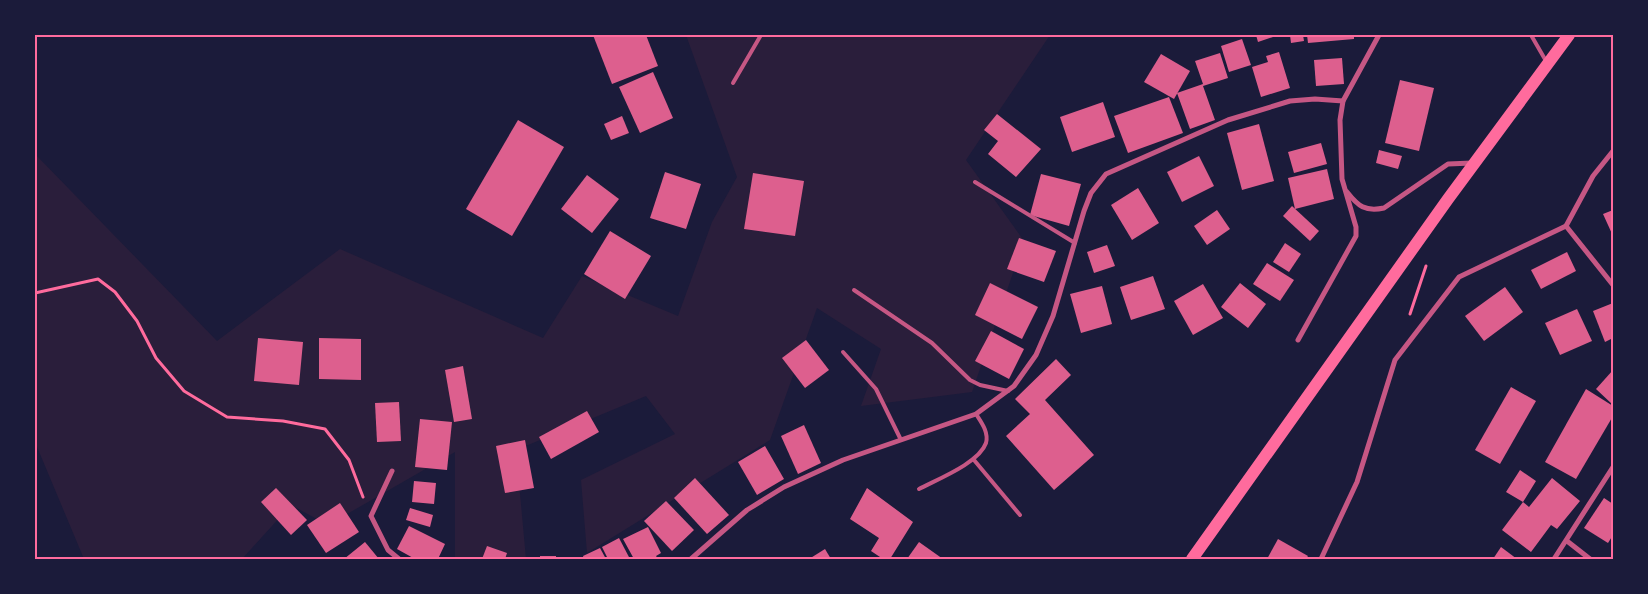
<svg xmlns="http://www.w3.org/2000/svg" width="1648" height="594" viewBox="0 0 1648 594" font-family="'Exo 2',sans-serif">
<rect width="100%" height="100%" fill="#1b1b3a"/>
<polygon fill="#2a1e3b" points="686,35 1050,35 966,160 1024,241 972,392 861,406 881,349 817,308 770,440 587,553 581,480 675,434 646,396 516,450 526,559 455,559 455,452 328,525 291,505 242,559 84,559 35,442 35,154 217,341 340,249 543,338 582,276 678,316 712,222 737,177"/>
<g fill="#dd5f8e">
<polygon points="593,35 646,35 658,66 612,84"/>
<polygon points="1256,35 1279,35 1258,42"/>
<polygon points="1290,35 1303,35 1304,41 1291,43"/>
<polygon points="1307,35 1354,35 1354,39 1308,43"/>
<polygon points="1242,39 1251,65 1229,72 1221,46"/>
<polygon points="1279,52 1290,88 1261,97 1252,67 1268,62 1266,56"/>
<polygon points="1220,53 1228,78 1203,86 1215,120 1190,129 1177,93 1203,84 1195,61"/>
<polygon points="1161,54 1190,71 1174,99 1144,82"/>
<polygon points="1342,58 1344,84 1316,86 1314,60"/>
<polygon points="653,72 673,118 640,133 619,87"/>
<polygon points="1400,80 1434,88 1419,151 1385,143"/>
<polygon points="1169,97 1183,133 1128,153 1114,116"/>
<polygon points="1103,102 1115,137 1072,152 1060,117"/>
<polygon points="997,114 1041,149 1016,177 988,154 998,141 984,130"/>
<polygon points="622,116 629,133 611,140 604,124"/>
<polygon points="518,120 564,147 512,236 466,209"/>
<polygon points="1259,124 1274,181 1242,190 1227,133"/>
<polygon points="1321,143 1327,164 1294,173 1288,152"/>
<polygon points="1379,150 1402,156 1398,169 1376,163"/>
<polygon points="1199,156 1214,186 1182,202 1167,172"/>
<polygon points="1327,169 1334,199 1295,209 1288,178"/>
<polygon points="665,172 701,184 686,229 650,218"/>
<polygon points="753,173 804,181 795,236 744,229"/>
<polygon points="1041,174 1081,184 1069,226 1030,215"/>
<polygon points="587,175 619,199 592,233 561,209"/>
<polygon points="1138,188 1159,223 1132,240 1111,205"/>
<polygon points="1292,206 1319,231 1310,241 1283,216"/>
<polygon points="1217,210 1230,229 1207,245 1194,226"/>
<polygon points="1613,210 1613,236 1603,214"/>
<polygon points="610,231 651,256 625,299 584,274"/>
<polygon points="1019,238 1056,251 1044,282 1007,269"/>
<polygon points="1285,243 1301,254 1289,272 1273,262"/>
<polygon points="1107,245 1115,266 1094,273 1087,252"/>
<polygon points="1567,252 1576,271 1541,289 1531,270"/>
<polygon points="1267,263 1294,280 1280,301 1253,284"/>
<polygon points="1153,276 1165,309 1131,320 1120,287"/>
<polygon points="990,283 1038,307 1022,339 975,315"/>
<polygon points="1240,283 1266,304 1248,328 1221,307"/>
<polygon points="1203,284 1223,318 1193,335 1174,301"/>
<polygon points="1102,286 1112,324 1081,333 1070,294"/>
<polygon points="1505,287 1523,312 1484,341 1465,316"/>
<polygon points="1613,303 1613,338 1605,342 1593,311"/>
<polygon points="1577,309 1592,341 1560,355 1545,323"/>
<polygon points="991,331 1024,349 1009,379 975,361"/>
<polygon points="258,338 303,342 299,385 254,381"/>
<polygon points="319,338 361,339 361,380 319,379"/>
<polygon points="806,340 829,370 805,388 782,358"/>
<polygon points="1056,359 1071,375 1045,400 1094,455 1054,490 1006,436 1030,414 1015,399"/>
<polygon points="463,366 472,419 454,422 445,370"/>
<polygon points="1613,370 1613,405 1596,389"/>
<polygon points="1511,387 1536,401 1500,464 1475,450"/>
<polygon points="1586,389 1613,406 1613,416 1576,479 1545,462"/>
<polygon points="399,402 401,441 377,442 375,403"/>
<polygon points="587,411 599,432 551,459 539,437"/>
<polygon points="420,419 452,422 447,470 415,467"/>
<polygon points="804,425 821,463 798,474 781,436"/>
<polygon points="525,440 534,488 505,493 496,446"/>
<polygon points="765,446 784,479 757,495 738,462"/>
<polygon points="1520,470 1536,481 1523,502 1529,507 1552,478 1580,501 1557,529 1551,525 1531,552 1502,530 1523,502 1506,492"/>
<polygon points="695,478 729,515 707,534 674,498"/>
<polygon points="414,481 436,483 434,504 412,502"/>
<polygon points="276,488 307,520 291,535 261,502"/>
<polygon points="867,488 913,522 890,559 883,559 871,551 879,538 850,519"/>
<polygon points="1604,498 1613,504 1613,535 1608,543 1584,528"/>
<polygon points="666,501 694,530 672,551 644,521"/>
<polygon points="340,503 359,532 326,553 307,525"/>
<polygon points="410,508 433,515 430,527 406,520"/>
<polygon points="409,526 445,544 438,559 415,559 397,549"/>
<polygon points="648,527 661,553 656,556 658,559 634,559 623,539"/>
<polygon points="619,538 630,559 608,559 602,547"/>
<polygon points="1278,539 1308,556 1306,559 1267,559"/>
<polygon points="365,542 379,559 344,559"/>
<polygon points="919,542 943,559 907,559"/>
<polygon points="487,546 507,553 505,559 482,559"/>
<polygon points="1501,547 1517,559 1493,559"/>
<polygon points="600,548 606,559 584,559 583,556"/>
<polygon points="825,549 831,559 809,559"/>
<rect x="540" y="556" width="16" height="3"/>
</g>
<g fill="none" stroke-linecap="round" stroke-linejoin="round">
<g stroke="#ff6b9d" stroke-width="3">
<polyline points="35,293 98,279 115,292 137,321 156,358 184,391 227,417 283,421 325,429 349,460 363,497"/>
<polyline points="1410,314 1426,266"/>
</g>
<g stroke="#c65784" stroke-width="4">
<polyline points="1531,35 1546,61"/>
<polyline points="733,83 761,35"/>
<polyline points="975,182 1075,243"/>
<polyline points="854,290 932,343 970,380 980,385 1008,391"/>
<polyline points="843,352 876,389 901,440"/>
<polyline points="974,460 1020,515"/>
<path d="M919,489C938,479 979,463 986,443C989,432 981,422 976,414"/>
</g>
<g stroke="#c65784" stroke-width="5">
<polyline points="1613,151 1593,176 1566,226 1613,285"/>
<path d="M1347,192C1358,206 1365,212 1384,208L1448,164L1472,163"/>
<polyline points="1298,340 1356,236 1356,227 1342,179 1340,120 1343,101 1379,35"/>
<polyline points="392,471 371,516 388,550 399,559"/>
<polyline points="1567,541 1590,559"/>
<polyline points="691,559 747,510 784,487 843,460 976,414 1014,386 1036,355 1053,316 1084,211 1091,193 1106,174 1228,120 1290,101 1315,99 1343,101"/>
<polyline points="1321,559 1357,482 1395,360 1459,277 1566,226"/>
<polyline points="1554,559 1613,467"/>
</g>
<polyline stroke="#ff6b9d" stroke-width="12" points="1192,559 1448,199 1569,35"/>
</g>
<rect width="1648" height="594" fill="none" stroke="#1b1b3a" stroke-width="72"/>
<rect x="36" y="36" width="1576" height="522" fill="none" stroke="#ff6b9d" stroke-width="2"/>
</svg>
